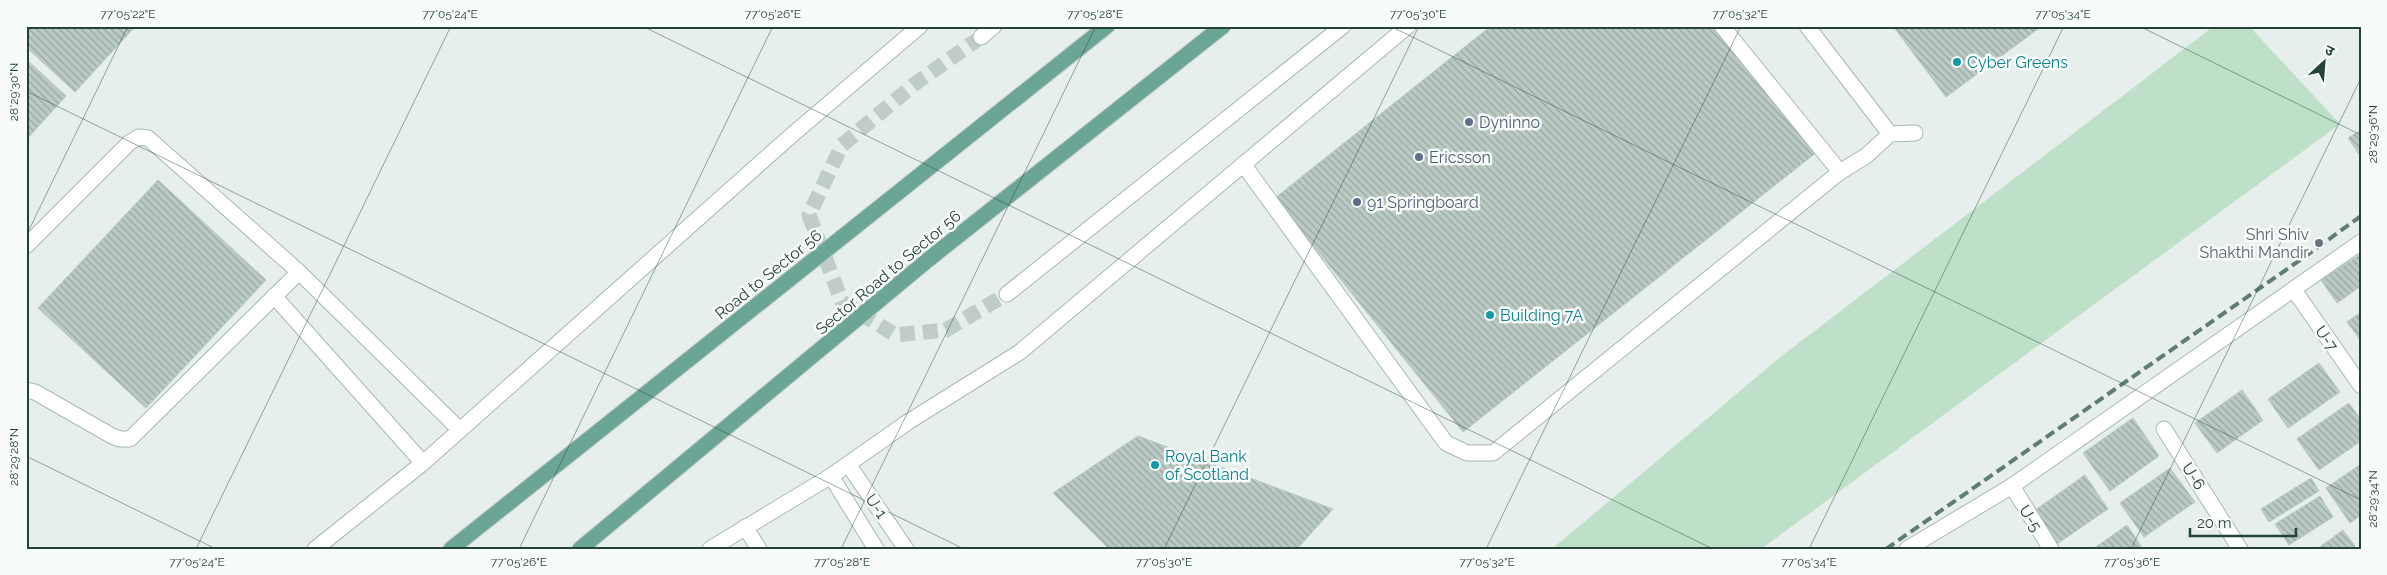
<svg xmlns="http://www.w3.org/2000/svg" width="2387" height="575" viewBox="0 0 2387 575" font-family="Raleway,'Noto Sans Devanagari',sans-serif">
<defs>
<pattern id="building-back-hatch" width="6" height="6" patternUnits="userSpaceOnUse" patternTransform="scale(1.25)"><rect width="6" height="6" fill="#bbcac4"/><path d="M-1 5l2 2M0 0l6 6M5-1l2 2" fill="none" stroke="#98a6a0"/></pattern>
</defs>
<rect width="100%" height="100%" fill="#e6efeb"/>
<polygon fill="#bfe0c8" points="2214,26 2249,26 2340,124 1761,549 1552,549 1783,355"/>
<g fill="url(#building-back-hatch)" stroke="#b8c9c2">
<polygon points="26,26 130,26 133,29 75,92 26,47"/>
<polygon points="1491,26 1716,26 1817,152 1463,432 1275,198"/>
<polygon points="1893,26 2042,26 1946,97"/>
<polygon points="26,59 66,96 26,140"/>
<polygon points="2361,130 2361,157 2348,138"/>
<polygon points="158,180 266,280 146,408 38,308"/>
<polygon points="2361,254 2361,286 2337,303 2321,280"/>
<polygon points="2361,312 2361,341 2347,322"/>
<polygon points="2319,363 2340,392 2288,428 2268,399"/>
<polygon points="2242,390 2263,420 2217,453 2195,423"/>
<polygon points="2349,403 2361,420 2361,441 2319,470 2297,439"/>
<polygon points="2133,418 2159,456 2110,491 2083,453"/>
<polygon points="1138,436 1333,509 1297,549 1109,549 1053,493"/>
<polygon points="2361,464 2361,515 2350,523 2326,488"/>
<polygon points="2170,468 2195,502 2144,537 2120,503"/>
<polygon points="2085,475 2108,509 2054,546 2031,513"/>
<polygon points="2311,478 2319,491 2269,522 2261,509"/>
<polygon points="2320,496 2333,517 2289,545 2275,524"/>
<polygon points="2127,525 2143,549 2093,549"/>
<polygon points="2343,530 2355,546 2351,549 2317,549"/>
</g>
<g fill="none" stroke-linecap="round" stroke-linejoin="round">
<polyline stroke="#bfccc8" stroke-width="15" stroke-dasharray="15 8" stroke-linecap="butt" points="981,37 916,83 842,145 809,215 842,302 895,335 946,330 1007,294"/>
<defs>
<g id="minor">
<polyline points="1807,26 1890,134"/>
<polyline points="981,37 994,26"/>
<polyline points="1243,164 1446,443 1467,453 1493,453 1840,172 1722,26"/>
<polyline points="1840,172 1866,156 1890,134 1915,133"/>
<polyline points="26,246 129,143 139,137 148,138 299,272 460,430"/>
<polyline points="2294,290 2361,386"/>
<polyline points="1007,294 1343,26"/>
<polyline points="274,296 423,463"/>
<polyline points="26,390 35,392 112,436 120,439 130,439 299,272"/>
<polyline points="2164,429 2240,549"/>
<polyline points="848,464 906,549"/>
<polyline points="831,476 876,549"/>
<polyline points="2012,486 2051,549"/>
<polyline points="745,527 759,549"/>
<polyline points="315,549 423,463 793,134 920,26"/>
<polyline points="710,549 831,476 908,422 1020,352 1408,26"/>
<polyline points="1907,549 2012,486 2361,242"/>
</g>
<g id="major">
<polyline points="451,549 1107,26"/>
<polyline points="580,549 929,259 1223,26"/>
</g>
</defs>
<use href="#minor" stroke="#a8b8b2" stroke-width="17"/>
<use href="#major" stroke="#c2cac8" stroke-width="17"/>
<use href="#minor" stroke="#fff" stroke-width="15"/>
<use href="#major" stroke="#6aa596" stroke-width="15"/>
<polyline stroke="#5f7d75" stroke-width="4" stroke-dasharray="10 5" stroke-linecap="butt" points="1886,549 2303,258 2361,216"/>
</g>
<path fill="none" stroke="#24423a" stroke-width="1" stroke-opacity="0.45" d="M642,26L1713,549M1390,26L2361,500M2139,26L2361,135M26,91L964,549M26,236L128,26M26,456L216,549M196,549L451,26M519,549L773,26M841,549L1096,26M1164,549L1419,26M1486,549L1741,26M1809,549L2064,26M2131,549L2361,78"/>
<g fill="#0f9aa8" stroke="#f7fbf9" stroke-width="2">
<circle cx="1957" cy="62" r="5"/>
<circle cx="1490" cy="315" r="5"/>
<circle cx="1155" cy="465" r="5"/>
</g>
<g fill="#5c6f8a" stroke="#f7fbf9" stroke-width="2">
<circle cx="1469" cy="122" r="5"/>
<circle cx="1419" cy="157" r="5"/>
<circle cx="1357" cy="202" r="5"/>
</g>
<circle fill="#6b7280" stroke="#f7fbf9" stroke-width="2" cx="2319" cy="243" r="5"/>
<g text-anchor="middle" stroke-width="5" stroke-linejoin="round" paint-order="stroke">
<g font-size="16" fill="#0d838f" stroke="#f7fbf9" text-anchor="start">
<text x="1967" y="68">Cyber Greens</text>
<text x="1500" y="321">Building 7A</text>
<text x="1165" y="462">Royal Bank<tspan x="1165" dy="18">of Scotland</tspan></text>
</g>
<g font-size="16" fill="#4e5e75" stroke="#f7fbf9" text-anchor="start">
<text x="1479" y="128">Dyninno</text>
<text x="1429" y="163">Ericsson</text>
<text x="1367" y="208">91 Springboard</text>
</g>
<g font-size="16" fill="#5b616d" stroke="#f7fbf9" text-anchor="end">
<text x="2309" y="240">Shri Shiv<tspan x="2309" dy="18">Shakthi Mandir</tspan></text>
</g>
<g font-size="16" fill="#24423a" stroke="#f7fbf9">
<text transform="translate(888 272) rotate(-40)" y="6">Sector Road to Sector 56</text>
<text transform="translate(768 274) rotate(-39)" y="6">Road to Sector 56</text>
<text transform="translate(2327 338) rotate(55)" y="6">U-7</text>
<text transform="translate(2194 476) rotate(57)" y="6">U-6</text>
<text transform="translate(877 506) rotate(56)" y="6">U-1</text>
<text transform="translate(2031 518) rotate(58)" y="6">U-5</text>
</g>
</g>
<rect width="2387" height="575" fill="none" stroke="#f7fbf9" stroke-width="55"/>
<g transform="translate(2324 62) rotate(26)" stroke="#f7fbf9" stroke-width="4" paint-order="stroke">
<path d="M0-4L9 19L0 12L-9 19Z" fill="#24423a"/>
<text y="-8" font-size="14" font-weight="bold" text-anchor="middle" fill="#24423a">उ</text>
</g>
<path d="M2190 528v8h106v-8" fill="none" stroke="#24423a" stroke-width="2.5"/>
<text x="2197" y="528" font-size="15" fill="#24423a" stroke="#f7fbf9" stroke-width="4" paint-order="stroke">20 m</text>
<rect x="28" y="28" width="2332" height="520" fill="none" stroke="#24423a" stroke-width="2"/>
<g font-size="12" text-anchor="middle" fill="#24423a">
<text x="128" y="18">77°05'22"E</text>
<text x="450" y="18">77°05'24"E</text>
<text x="773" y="18">77°05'26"E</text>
<text x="1095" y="18">77°05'28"E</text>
<text x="1418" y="18">77°05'30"E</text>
<text x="1740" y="18">77°05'32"E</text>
<text x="2063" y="18">77°05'34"E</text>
<text transform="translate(14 92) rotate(-90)" y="4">28°29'30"N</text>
<text transform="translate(2373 134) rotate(-90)" y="4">28°29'36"N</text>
<text transform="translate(14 457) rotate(-90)" y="4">28°29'28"N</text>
<text transform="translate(2373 499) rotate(-90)" y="4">28°29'34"N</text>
<text x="197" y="566">77°05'24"E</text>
<text x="519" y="566">77°05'26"E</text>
<text x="842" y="566">77°05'28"E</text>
<text x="1164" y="566">77°05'30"E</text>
<text x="1487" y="566">77°05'32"E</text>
<text x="1809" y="566">77°05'34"E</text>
<text x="2132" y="566">77°05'36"E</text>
</g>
</svg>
